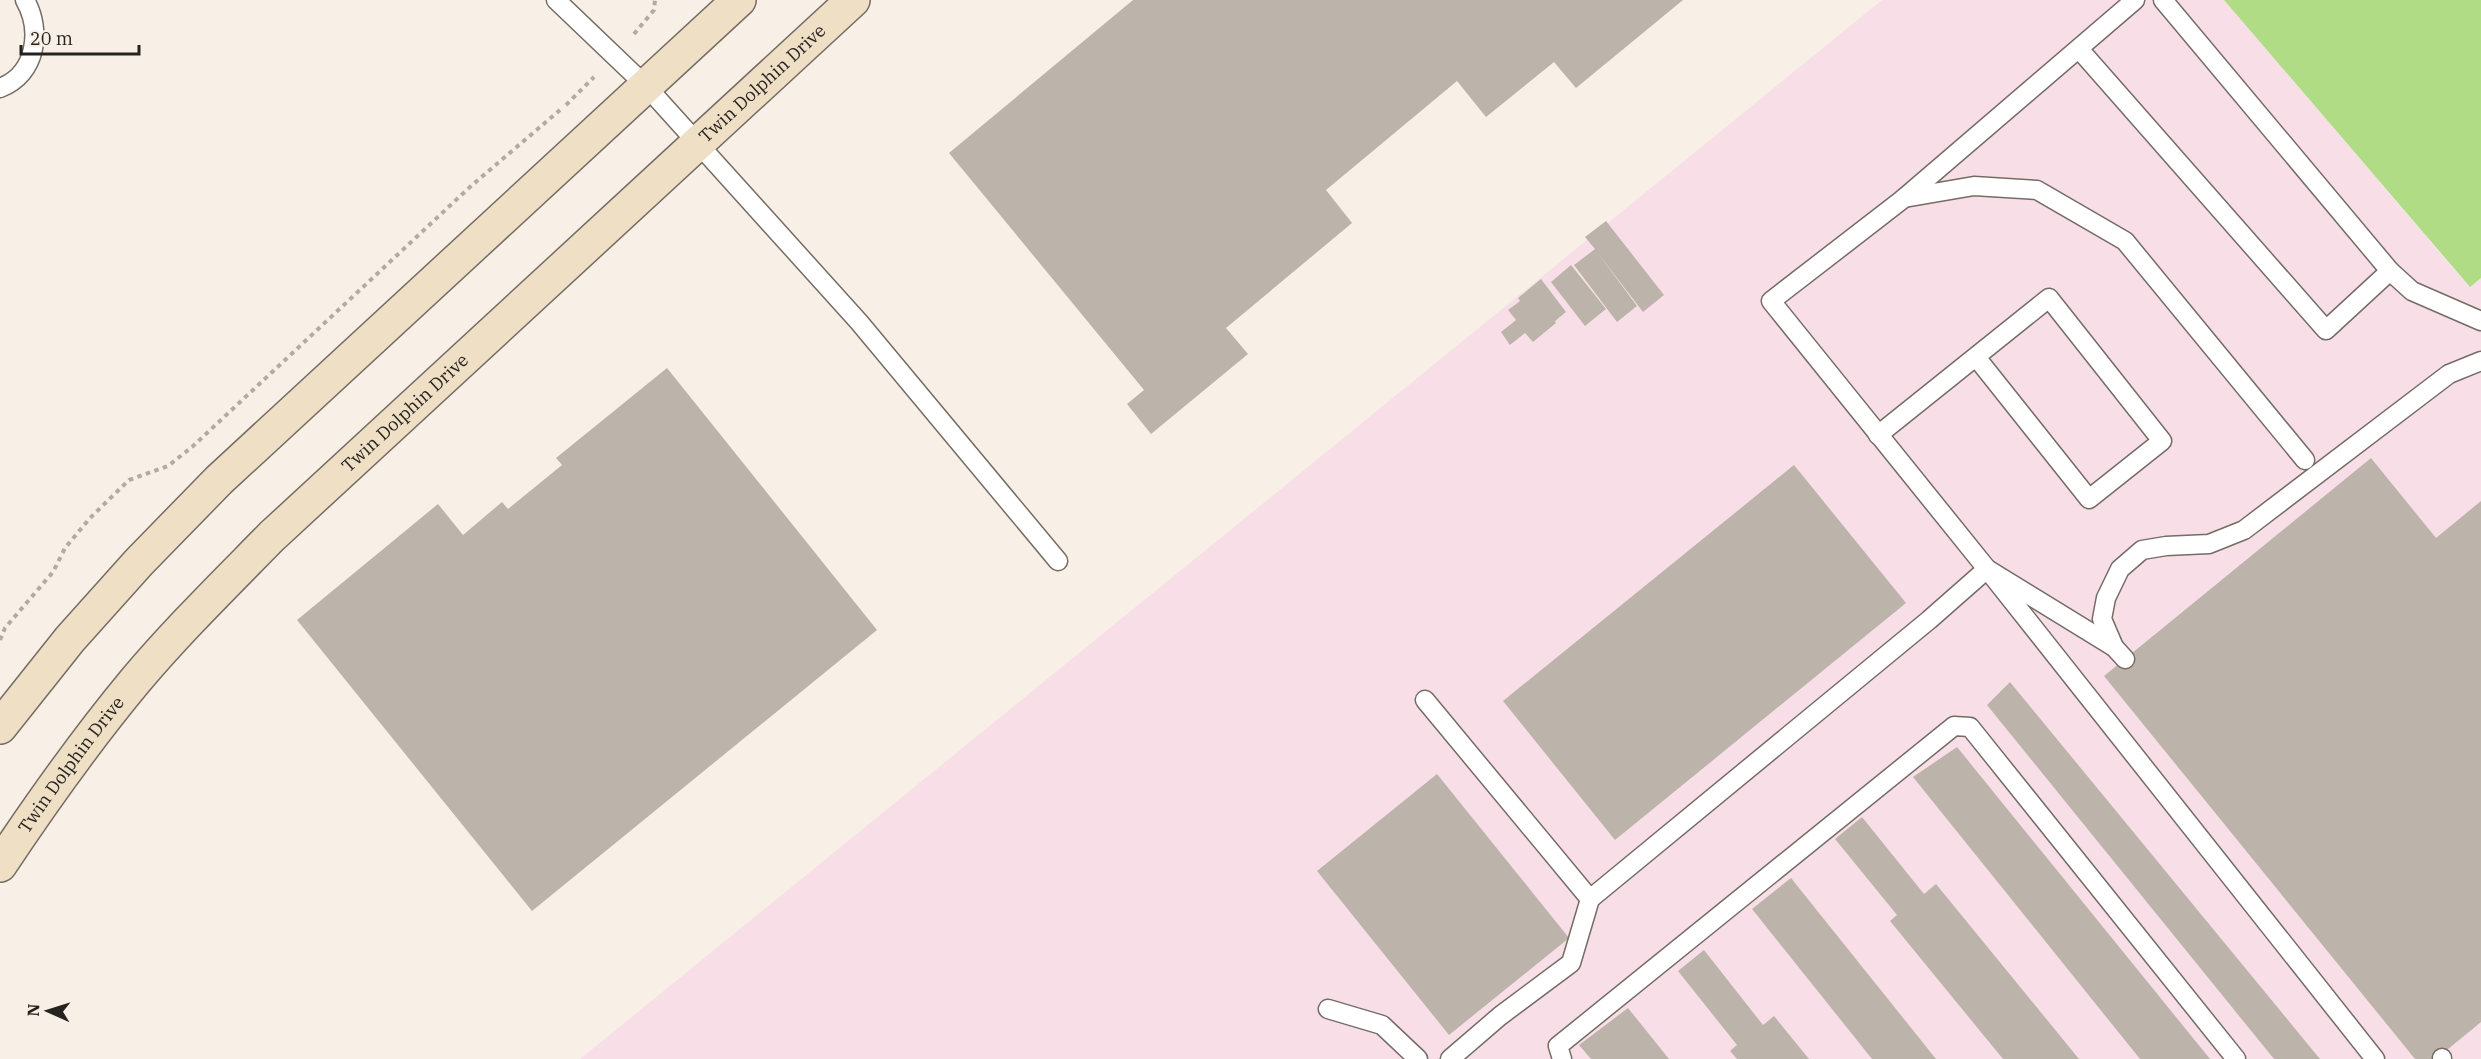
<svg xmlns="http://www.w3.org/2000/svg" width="2481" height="1059" viewBox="0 0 2481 1059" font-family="'IBM Plex Serif',serif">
<rect width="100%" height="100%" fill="#f8efe6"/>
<polygon fill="#f8dfe7" points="1882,0 2224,0 2469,287 2481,278 2481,1059 580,1059"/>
<polygon fill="#b1dc86" points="2224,0 2481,0 2481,278 2470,287"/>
<g fill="#bcb3ab">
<polygon points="1133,0 1683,0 1576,88 1554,62 1486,117 1457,81 1326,190 1352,223 1226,328 1248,354 1151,434 1127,404 1144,390 949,153"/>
<polygon points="1606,221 1664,295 1643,312 1597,252 1637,306 1617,322 1574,265 1595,249 1585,237"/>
<polygon points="1571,265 1606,309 1585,326 1551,282"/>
<polygon points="1541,279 1566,312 1555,321 1556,323 1533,342 1525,333 1510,345 1501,332 1516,320 1508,310 1520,301 1518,298"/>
<polygon points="667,368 877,630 532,911 297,620 438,504 463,535 502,502 508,509 562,465 556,458"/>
<polygon points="2371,458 2436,538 2481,501 2481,1022 2436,1059 2415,1059 2104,676"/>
<polygon points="1794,465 1906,603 1615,840 1503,701"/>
<polygon points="2010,682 2320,1059 2274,1059 1987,705"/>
<polygon points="1957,747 2210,1059 2140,1059 1913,777"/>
<polygon points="1437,774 1569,938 1449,1035 1317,871"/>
<polygon points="1862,817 1924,894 1936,884 2079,1059 2003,1059 1890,921 1897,915 1835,839"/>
<polygon points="1791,878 1936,1059 1872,1059 1752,909"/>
<polygon points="1704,950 1763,1025 1774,1016 1809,1059 1737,1059 1730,1051 1737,1045 1678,971"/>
<polygon points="1628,1008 1669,1059 1591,1059 1579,1045"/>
</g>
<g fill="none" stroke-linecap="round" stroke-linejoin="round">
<defs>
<g id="lane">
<polyline points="556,0 646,86 859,322 1058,561"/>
<polyline points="2135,0 1903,199 1771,301 1987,569 2375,1059"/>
<polyline points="2079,49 2326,330 2390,271 2163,0"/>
<path d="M0,88C37,74 42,30 25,0"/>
<polyline points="1904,198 1974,186 2037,190 2125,241 2305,460"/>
<polyline points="2390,271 2412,291 2481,321"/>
<polyline points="1878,435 2049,298 2162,441 2089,499 1976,357"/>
<polyline points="2114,647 2102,619 2106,598 2120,569 2142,550 2166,546 2209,544 2244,530 2449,374 2481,361"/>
<polyline points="1425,700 1590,899 1929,620 1987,569 2114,647 2125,659"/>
<polyline points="1328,1009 1382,1025 1418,1059"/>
<polyline points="2442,1058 2442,1059"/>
<polyline points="1450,1059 1500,1016 1571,963 1590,899"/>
<polyline points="1562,1059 1558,1046 1954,726 1970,727 2236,1059"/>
</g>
<g id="secondary">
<polyline points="0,727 70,639 139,562 219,480 739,0"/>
<path id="s1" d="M0,865C42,802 86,740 135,681C178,630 226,583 272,536L853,0"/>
</g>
</defs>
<use href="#lane" stroke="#746c65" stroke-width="21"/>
<use href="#secondary" stroke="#746c65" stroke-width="36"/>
<g stroke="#b2aba4" stroke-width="4" stroke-dasharray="4.5 4.5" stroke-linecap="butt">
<polyline points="634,34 654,10 655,0"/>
<polyline points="566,105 594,77"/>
<polyline points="0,640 5,628 53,572 65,548 90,518 129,480 168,466 192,447 471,186 560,110"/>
</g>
<use href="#lane" stroke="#fff" stroke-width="18"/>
<use href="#secondary" stroke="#eedfc5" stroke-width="33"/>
</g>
<g text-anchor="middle" stroke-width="4.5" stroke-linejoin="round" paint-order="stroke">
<g font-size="18" fill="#25221f" stroke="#f8efe6">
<text dy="6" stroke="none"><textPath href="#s1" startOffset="1095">Twin Dolphin Drive</textPath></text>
<text dy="6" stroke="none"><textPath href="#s1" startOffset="609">Twin Dolphin Drive</textPath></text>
<text dy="6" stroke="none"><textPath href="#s1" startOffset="123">Twin Dolphin Drive</textPath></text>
</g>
</g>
<g transform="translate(48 1011) rotate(273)" stroke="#f8efe6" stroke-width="4.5" paint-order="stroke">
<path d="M0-4.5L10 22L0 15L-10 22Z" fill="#25221f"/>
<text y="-9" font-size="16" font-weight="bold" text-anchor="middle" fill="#25221f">N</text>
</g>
<path d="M21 45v9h118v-9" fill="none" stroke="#25221f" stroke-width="3"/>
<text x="30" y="45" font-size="18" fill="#25221f" stroke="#f8efe6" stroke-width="4.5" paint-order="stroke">20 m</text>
</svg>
